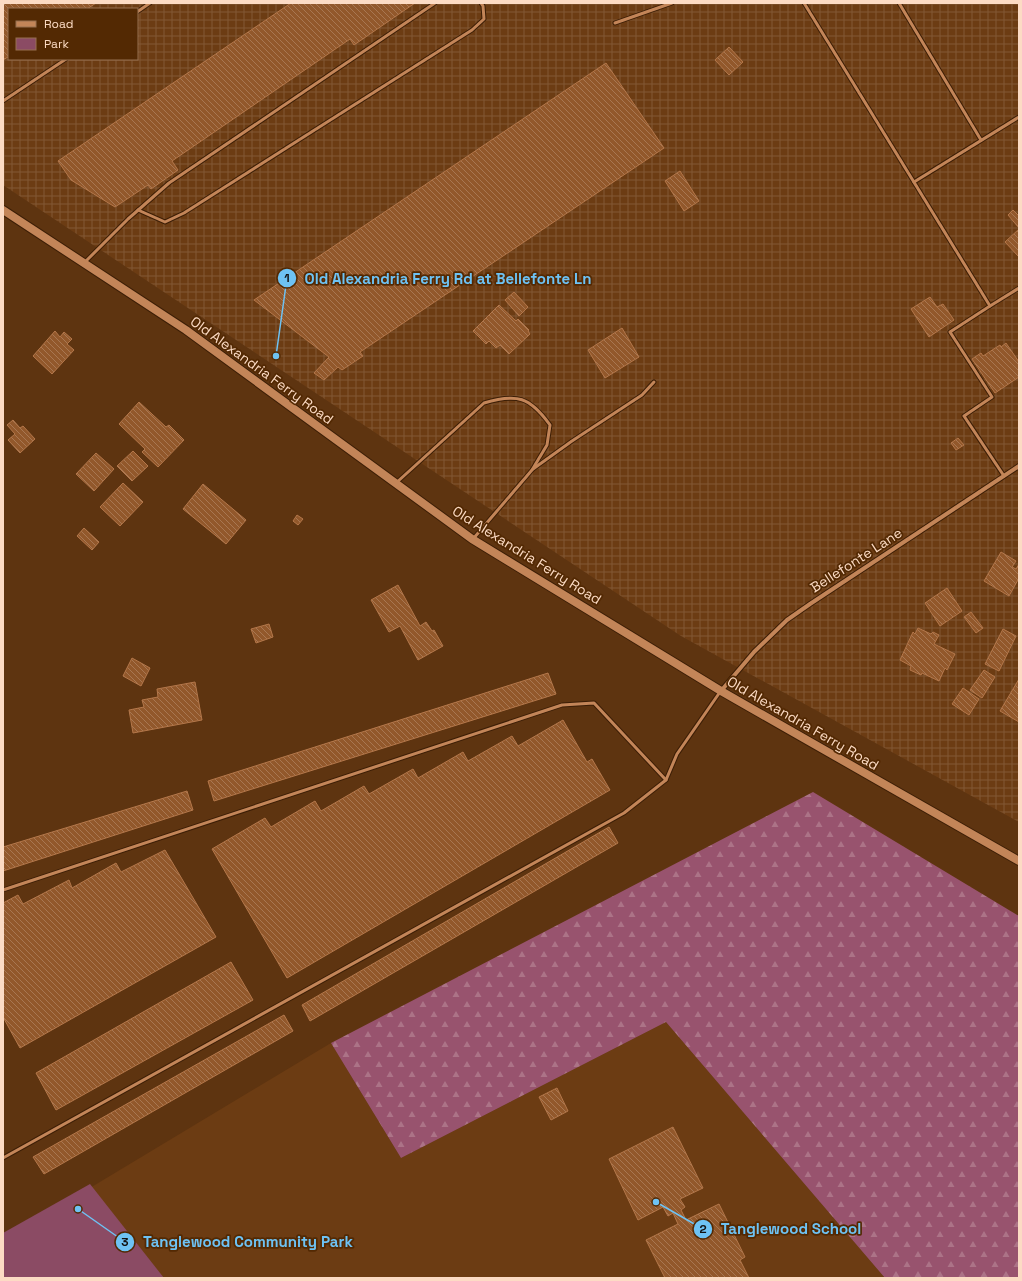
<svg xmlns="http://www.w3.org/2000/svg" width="1022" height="1281" viewBox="0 0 1022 1281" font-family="'Space Grotesk',sans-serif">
<defs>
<pattern id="industrial-grid" width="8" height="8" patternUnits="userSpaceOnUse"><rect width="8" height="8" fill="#6c3c13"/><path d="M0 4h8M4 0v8" fill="none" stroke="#825834"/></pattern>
<pattern id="forest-firs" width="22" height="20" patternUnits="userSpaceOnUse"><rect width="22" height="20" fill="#98536e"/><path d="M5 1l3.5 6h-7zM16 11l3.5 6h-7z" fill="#ac7387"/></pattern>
<pattern id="building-back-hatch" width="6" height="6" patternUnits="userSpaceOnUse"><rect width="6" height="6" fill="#92582b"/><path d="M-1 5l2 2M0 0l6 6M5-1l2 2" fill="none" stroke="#a87752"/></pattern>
</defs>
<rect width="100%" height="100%" fill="#5e3410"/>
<polygon fill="#6c3c13" points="666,1022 885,1278 131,1278 65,1203 331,1043 401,1158"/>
<path fill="url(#industrial-grid)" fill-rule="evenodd" d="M3,3H1019V822L681,636L3,185ZM9,9H137V59H9Z"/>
<polygon fill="#8b4b64" points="90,1184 164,1278 3,1278 3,1233"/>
<polygon fill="url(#forest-firs)" points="813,792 1019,916 1019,1278 885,1278 666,1022 401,1158 331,1043"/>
<g fill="url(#building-back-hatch)" stroke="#b4774a">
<polygon points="3,3 96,3 87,9 9,9 9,58 8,57 3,60"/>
<polygon points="291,3 415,3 354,45 350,39 172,161 178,170 151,189 148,185 115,207 71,180 58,161"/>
<polygon points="729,47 743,62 729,75 715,60"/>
<polygon points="606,63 664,148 360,352 363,356 342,370 338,367 324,380 314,373 329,357 254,300"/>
<polygon points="680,171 699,201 684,211 665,181"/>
<polygon points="1013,210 1019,216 1019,228 1008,215"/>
<polygon points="1019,229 1019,257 1005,242"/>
<polygon points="514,292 528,307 519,316 505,300"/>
<polygon points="930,297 937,307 943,304 954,320 929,337 911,309"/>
<polygon points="499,305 516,321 518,319 529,330 528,331 530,334 509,354 500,345 496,348 489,341 486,344 473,331"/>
<polygon points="622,328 639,357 605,378 588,350"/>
<polygon points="55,331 60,337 64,332 72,339 67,344 74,350 52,374 33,356"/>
<polygon points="1006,343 1019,362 1019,377 995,393 972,359 981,353 983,356 1000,345 1001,347"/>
<polygon points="139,402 166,427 169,425 184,440 158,467 142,452 145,449 119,424"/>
<polygon points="13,420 20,428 23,426 35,439 20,453 8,440 15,434 7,425"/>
<polygon points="958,438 964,445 956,450 951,443"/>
<polygon points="133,451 148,466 132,481 117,466"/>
<polygon points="96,453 114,469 94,491 76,474"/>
<polygon points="123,483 143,502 120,526 100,507"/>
<polygon points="203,484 246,520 226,544 183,509"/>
<polygon points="297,515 303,519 298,525 293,521"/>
<polygon points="84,528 99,542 92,550 77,536"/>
<polygon points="1001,552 1016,561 1012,567 1016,569 1019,564 1019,578 1009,596 984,581"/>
<polygon points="398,585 420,626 426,622 432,631 434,630 443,646 418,660 400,626 389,632 371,600"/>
<polygon points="947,588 962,611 940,626 925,603"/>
<polygon points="971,612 983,628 976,633 964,617"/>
<polygon points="269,624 273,637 256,643 251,629"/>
<polygon points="918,628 931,634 933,632 939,635 934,644 955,654 947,670 945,668 939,681 922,673 921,675 910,670 911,666 900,660 913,632 915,634"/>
<polygon points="1003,629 1016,636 999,671 985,664"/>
<polygon points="132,658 150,668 141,686 123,676"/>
<polygon points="984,670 995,677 982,698 970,690"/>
<polygon points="548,673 556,694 214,801 208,781"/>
<polygon points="1019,679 1019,722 1000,711"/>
<polygon points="195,682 202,720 133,733 129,710 144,707 142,700 158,697 157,689"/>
<polygon points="963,688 979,699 969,715 952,704"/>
<polygon points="563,720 587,762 592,759 610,790 287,978 212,849 265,818 271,827 315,801 321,811 364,786 369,794 413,769 418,778 463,752 468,761 512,736 518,746"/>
<polygon points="187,791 193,810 3,871 3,847"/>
<polygon points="609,827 618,843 310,1021 302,1005"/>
<polygon points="165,850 216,937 20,1048 3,1017 3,903 18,895 23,904 69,880 72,888 116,863 121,872"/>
<polygon points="231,962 253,1000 56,1110 36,1073"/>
<polygon points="284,1015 293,1031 44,1174 33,1157"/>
<polygon points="557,1088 568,1111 551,1120 539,1097"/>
<polygon points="673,1127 703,1188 680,1199 685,1207 681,1210 686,1220 719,1204 745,1257 740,1260 749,1278 665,1278 646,1240 678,1224 673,1213 668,1216 663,1207 638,1220 609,1159"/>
</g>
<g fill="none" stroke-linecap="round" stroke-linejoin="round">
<defs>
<g id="service">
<polyline points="804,3 990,306 950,332 992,397 964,416 1004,476"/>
<polyline points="899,3 981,140"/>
<polyline points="137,12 150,3"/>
<polyline points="615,23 672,3"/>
<polyline points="3,101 66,59"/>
<polyline points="914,182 1019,117"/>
<polyline points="138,210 165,222 184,213 472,30 484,19 483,6 481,3"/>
<polyline points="84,263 128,219 169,183 435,3"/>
<polyline points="990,306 1019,288"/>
<polyline points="533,469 572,441 642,395 654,382"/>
<path d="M396,483L484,403C517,393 530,397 550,425L547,445L532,470L473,539"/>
<polyline points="3,890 562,705 594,703 666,780"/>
<polyline points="3,1158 624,813 666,780 677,754 720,692"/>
</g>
<polyline id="minor" points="721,691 754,652 787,620 810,604 1019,466"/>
<polyline id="secondary" points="3,210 186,330 472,539 721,691 1019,861"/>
</defs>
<use href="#service" stroke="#3c1e06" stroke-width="5"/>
<use href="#minor" stroke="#3c1e06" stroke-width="6"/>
<use href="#secondary" stroke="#3c1e06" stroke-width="10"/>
<use href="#service" stroke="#c38558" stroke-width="3"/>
<use href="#minor" stroke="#c38558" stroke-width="4"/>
<use href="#secondary" stroke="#c38558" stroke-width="8"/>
</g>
<g text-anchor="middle" stroke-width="3.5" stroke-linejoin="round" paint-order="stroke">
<g font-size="14" fill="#fcdbc4" stroke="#532903">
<text transform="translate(262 370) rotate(36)" y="5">Old Alexandria Ferry Road</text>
<text transform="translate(527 555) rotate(32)" y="5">Old Alexandria Ferry Road</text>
<text transform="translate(856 560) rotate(-33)" y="5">Bellefonte Lane</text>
<text transform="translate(803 723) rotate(30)" y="5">Old Alexandria Ferry Road</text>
</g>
</g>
<path fill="none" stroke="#6ec2f3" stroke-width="1.5" d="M276 356L287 278M656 1202L703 1229M78 1209L125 1242"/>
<g fill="#6ec2f3" stroke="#532903" stroke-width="1.5">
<circle cx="276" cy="356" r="4"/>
<circle cx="656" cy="1202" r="4"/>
<circle cx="78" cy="1209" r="4"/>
<circle cx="287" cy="278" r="10"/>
<circle cx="703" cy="1229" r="10"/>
<circle cx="125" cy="1242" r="10"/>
</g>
<g font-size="12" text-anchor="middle" font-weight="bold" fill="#111">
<text x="287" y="282">1</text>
<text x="703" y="1233">2</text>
<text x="125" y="1246">3</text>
</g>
<g font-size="15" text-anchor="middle" font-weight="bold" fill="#6ec2f3" stroke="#532903" stroke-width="3.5" stroke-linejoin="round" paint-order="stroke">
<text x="448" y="284">Old Alexandria Ferry Rd at Bellefonte Ln</text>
<text x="791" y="1234">Tanglewood School</text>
<text x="248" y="1247">Tanglewood Community Park</text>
</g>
<rect width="1022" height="1281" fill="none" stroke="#fcdbc4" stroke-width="8"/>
<rect x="8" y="8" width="130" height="52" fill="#532903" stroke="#977050"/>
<rect x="16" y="21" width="20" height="6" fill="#c38558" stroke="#977050"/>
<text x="44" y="28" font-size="12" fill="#fcdbc4">Road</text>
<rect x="16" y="38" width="20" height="12" fill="#8b4b64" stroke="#977050"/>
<text x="44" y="48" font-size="12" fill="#fcdbc4">Park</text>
</svg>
